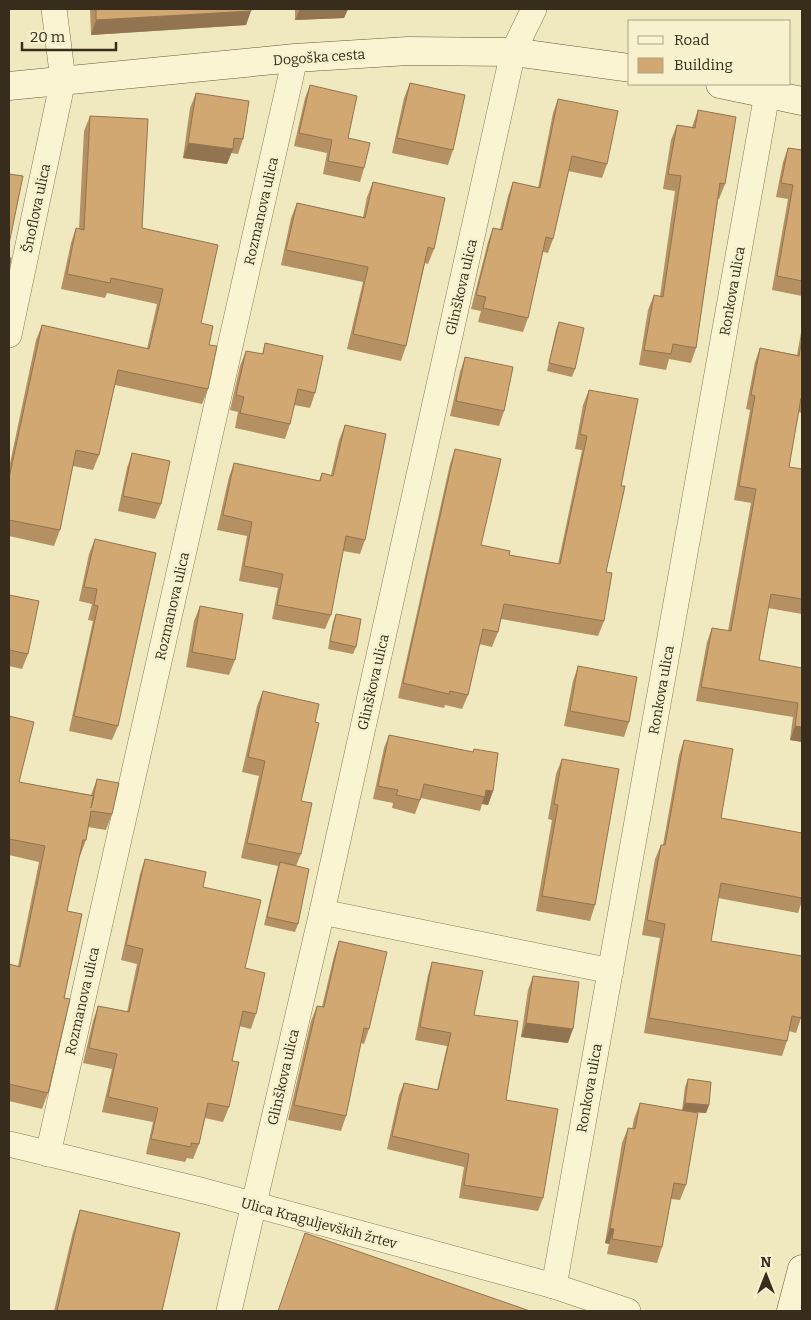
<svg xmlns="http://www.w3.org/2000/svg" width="811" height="1320" viewBox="0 0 811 1320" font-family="Bitter,serif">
<rect width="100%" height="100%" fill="#f0e8be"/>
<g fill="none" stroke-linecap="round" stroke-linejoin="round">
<defs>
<g id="street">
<polyline points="9,335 63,80 54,9"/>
<polyline points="322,912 611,971"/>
<polyline points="9,1144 204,1191 554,1286 628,1311"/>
<polyline points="48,1154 295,58"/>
<polyline points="554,1286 767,94"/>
<polyline points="229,1311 322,912 513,52 534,9"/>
</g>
<g id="secondary">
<polyline points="720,84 802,101"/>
<polyline points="9,86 295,58 408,51 513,52 630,68"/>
<polyline points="791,1311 802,1269"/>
</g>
</defs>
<use href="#street" stroke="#8a7956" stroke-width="26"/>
<use href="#secondary" stroke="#6b5939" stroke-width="29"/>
<use href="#street" stroke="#fbf4d2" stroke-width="25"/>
<use href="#secondary" stroke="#fbf4d2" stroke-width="28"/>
</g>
<g fill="#b49062">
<polygon points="90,9 251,9 246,25 91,35"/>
<polygon points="295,9 348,9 344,18 295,20"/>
<polygon points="410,83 453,150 448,165 392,153 404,98"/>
<polygon points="310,85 348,138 364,168 360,182 323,174 327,153 294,146 305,98"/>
<polygon points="196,93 243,139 238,154 231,153 227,164 183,158 190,108"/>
<polygon points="558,99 607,164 602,178 568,171 553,239 548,253 543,252 528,318 523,332 478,322 481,311 471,309 488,242 493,228 500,229 508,196 513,182 538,188 553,113"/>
<polygon points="698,110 725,184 719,199 718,199 696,348 691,363 669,359 666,370 639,365 648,310 654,295 660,296 675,191 663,189 671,140 677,125 692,127"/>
<polygon points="90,116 142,228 201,323 209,345 208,389 202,404 115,385 99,455 93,470 73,466 60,530 54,546 9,536 9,468 36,340 42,325 147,349 157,304 107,293 105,298 61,289 71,243 76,228 79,229 84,131"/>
<polygon points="788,148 802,150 802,296 772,290 788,199 776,197 783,162"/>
<polygon points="373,182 434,249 428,264 425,263 406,346 401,361 347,349 363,282 281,265 291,218 297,203 363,217 367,197"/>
<polygon points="559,322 575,369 572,377 547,371 556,330"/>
<polygon points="802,327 802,413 798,412 789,467 802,469 802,614 768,608 759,660 802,668 802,742 790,740 793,717 696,701 707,642 712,628 728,631 751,503 734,500 750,410 746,409 755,362 760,348 797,355"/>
<polygon points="265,343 315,393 310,408 294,405 290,424 285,439 235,428 238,412 230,410 240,366 246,351 262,354"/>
<polygon points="465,357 504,411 499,426 450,416 460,372"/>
<polygon points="589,390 621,486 606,572 604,621 598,636 501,619 498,632 492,647 479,644 468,695 462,709 445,705 444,708 398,698 450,464 455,449 481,545 509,555 558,564 582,450 575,449 583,405"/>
<polygon points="345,425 365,540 360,554 343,551 331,615 325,629 272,619 278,588 239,581 247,536 217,530 229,477 234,463 319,481 322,473 331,475 339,440"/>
<polygon points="132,453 161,504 155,519 118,511 127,468"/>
<polygon points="95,539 118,726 112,740 69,731 93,621 88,620 92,604 79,601 89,554"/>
<polygon points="9,595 28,654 22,669 9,666"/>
<polygon points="200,606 235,660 229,675 186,667 194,621"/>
<polygon points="336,614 356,647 353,654 328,649 333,622"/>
<polygon points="578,666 629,722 624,737 564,726 573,681"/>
<polygon points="263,691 315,722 301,801 301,854 296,866 298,924 295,932 264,925 278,866 241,858 259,776 242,772 257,706"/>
<polygon points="9,716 19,782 91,795 97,779 112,814 106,830 88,827 86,840 80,856 79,855 67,911 64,998 48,1093 42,1109 9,1101 9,964 18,966 39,862 9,855"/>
<polygon points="389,735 473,752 474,749 493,791 488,805 482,804 480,811 421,798 415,814 392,808 393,803 373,799 384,748"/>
<polygon points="684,740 721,818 802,833 802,901 798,913 718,898 711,941 801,1018 796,1033 789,1031 787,1041 782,1056 644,1033 660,938 642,935 655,859 661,845 663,845 679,755"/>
<polygon points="562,759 595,905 590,921 536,911 552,820 548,819 556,774"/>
<polygon points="145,859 203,887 245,968 256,1014 251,1029 239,1026 232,1061 229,1107 223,1122 205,1118 199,1144 193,1159 187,1158 185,1162 146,1154 153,1122 102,1112 112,1069 83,1063 93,1021 98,1006 127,1012 137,964 121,960 140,874"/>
<polygon points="339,941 369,1029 364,1044 361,1043 346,1116 341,1131 288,1120 311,1021 317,1006 322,1007 334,956"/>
<polygon points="432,962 474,1015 506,1100 543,1198 538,1211 459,1198 464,1167 387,1149 399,1095 404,1083 437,1090 447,1046 415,1040 428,975"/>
<polygon points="533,976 568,1043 521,1037 528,990"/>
<polygon points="688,1079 709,1105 706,1113 682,1111 685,1087"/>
<polygon points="640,1103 686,1185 680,1200 671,1199 662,1247 657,1263 607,1254 609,1244 605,1243 622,1143 628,1128 632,1129 634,1119"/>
<polygon points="80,1210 162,1311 54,1311 73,1232"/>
</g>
<g fill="#927550">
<polygon points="300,9 348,9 344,18 295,20"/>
<polygon points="251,11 246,25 91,35 96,20"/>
<polygon points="188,143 233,149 227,164 183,158"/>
<polygon points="795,726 802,727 802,742 790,740"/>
<polygon points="486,790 493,791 488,805 482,804"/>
<polygon points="526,1023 573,1029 568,1043 521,1037"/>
<polygon points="685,1103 709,1105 706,1113 682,1111"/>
<polygon points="610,1228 614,1229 609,1244 605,1243"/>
</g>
<g fill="#d1a772" stroke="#927550">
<polygon points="96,9 251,9 251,11 96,20"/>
<polygon points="410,83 465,95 453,150 397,138"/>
<polygon points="310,85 357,96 348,138 370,143 364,168 328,161 332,140 299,133"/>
<polygon points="196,93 249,101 243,139 234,138 233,149 188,143"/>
<polygon points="558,99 618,111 607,164 572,156 553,239 546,237 528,318 483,308 486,297 476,295 493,228 502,230 513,182 540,188"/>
<polygon points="698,110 736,117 725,184 720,183 696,348 673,344 671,354 644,350 654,295 663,297 681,176 668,174 677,125 695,128"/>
<polygon points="90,116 148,119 142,228 218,245 201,323 213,326 209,345 217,346 208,389 118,370 99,455 76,450 60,530 9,520 9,478 42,325 149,349 163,289 111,278 110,283 67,274 76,228 84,230"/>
<polygon points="788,148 802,150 802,281 777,276 793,185 781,183"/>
<polygon points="9,174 23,176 9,244"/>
<polygon points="373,182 445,198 434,249 428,247 406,346 353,334 368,267 286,250 297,203 365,218"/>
<polygon points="9,257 11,258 9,270"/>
<polygon points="559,322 584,328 575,369 549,363"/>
<polygon points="802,340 802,398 801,398 789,467 802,469 802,599 771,594 759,660 802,668 802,727 795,726 798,703 701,687 712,628 731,631 756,489 739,486 755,396 751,395 760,348 799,356"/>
<polygon points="265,343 323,356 315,393 298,389 290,424 240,413 244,397 236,395 246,351 263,354"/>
<polygon points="465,357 513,367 504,411 456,401"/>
<polygon points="589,390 638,399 621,486 625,486 606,572 612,573 604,621 504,604 498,632 483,629 468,695 450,691 449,694 403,683 455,449 501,459 481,545 510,551 509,555 560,564 587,436 580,434"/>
<polygon points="345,425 386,434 365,540 346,536 331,615 277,605 283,574 244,566 252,522 223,515 234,463 320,481 322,473 333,476"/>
<polygon points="132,453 170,461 161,504 123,496"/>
<polygon points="95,539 156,553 118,726 74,716 98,606 94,605 97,589 84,587"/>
<polygon points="9,595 39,601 28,654 9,650"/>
<polygon points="200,606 243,614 235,660 192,652"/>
<polygon points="336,614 361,619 356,647 330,641"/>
<polygon points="578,666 637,677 629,722 570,711"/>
<polygon points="263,691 319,704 315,722 319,723 301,801 312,803 301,854 247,843 265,761 248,757"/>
<polygon points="9,716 34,722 19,782 94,796 91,808 97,779 119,783 112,814 91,811 86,840 83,840 67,911 82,914 64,998 70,999 48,1093 9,1084 9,964 20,967 45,846 9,839"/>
<polygon points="389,735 473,752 474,749 498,753 493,791 486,790 485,797 424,784 420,800 396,795 398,790 378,786"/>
<polygon points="684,740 733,749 721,818 802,833 802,898 721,883 711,941 802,956 802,1013 801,1018 792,1016 787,1041 649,1018 665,924 647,920 661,845 665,845"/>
<polygon points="562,759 619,769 595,905 542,896 558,805 554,804"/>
<polygon points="145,859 206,872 203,887 261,900 245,968 265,973 256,1014 243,1011 232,1061 239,1062 229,1107 208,1103 199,1144 191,1143 191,1147 151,1139 158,1108 108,1097 117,1054 89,1048 98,1006 129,1012 143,949 126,945"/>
<polygon points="280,862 309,869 298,924 267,917"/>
<polygon points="339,941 387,952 369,1029 364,1028 346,1116 294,1105 317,1006 324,1007"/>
<polygon points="432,962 483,971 474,1015 518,1021 506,1100 558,1109 543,1198 464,1185 469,1154 392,1136 404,1083 438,1090 451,1033 420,1027"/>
<polygon points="533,976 579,982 573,1029 526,1023"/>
<polygon points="688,1079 711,1082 709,1105 685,1103"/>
<polygon points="640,1103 698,1113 686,1185 674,1183 662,1247 612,1239 614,1229 610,1228 628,1128 635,1129"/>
<polygon points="80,1210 180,1233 162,1311 57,1311"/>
<polygon points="305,1233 530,1311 278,1311"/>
</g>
<g text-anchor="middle" stroke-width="5" stroke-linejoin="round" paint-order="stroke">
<g font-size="14" fill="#382d1c" stroke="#f7f1ce">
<text transform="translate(319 57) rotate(-4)" y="5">Dogoška cesta</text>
<text transform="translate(36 208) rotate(-78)" y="5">Šnoflova ulica</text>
<text transform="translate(261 211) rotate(-77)" y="5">Rozmanova ulica</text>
<text transform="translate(461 287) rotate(-77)" y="5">Glinškova ulica</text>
<text transform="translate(732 291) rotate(-80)" y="5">Ronkova ulica</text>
<text transform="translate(172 606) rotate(-77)" y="5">Rozmanova ulica</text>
<text transform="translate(373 682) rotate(-77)" y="5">Glinškova ulica</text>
<text transform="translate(661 690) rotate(-80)" y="5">Ronkova ulica</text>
<text transform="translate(82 1001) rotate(-77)" y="5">Rozmanova ulica</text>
<text transform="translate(283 1077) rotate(-77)" y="5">Glinškova ulica</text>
<text transform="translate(589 1088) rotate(-80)" y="5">Ronkova ulica</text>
<text transform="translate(319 1223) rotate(15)" y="5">Ulica Kraguljevških žrtev</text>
</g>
</g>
<rect width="811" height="1320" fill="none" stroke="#382d1c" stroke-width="20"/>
<rect x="628" y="20" width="162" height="65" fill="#f7f1ce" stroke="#aba387"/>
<rect x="638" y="36" width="25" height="8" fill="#fbf4d2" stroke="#aba387"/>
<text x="674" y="45" font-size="15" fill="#382d1c">Road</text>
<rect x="638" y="58" width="25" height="15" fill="#d1a772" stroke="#aba387"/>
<text x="674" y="70" font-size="15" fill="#382d1c">Building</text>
<g transform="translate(766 1275)" stroke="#f7f1ce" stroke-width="4" paint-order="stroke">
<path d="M0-4L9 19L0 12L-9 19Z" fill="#382d1c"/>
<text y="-8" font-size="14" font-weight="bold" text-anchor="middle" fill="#382d1c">N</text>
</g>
<path d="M22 42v8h94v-8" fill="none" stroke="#382d1c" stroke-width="2.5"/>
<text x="30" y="42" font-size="15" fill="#382d1c" stroke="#f7f1ce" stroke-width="4" paint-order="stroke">20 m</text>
</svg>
